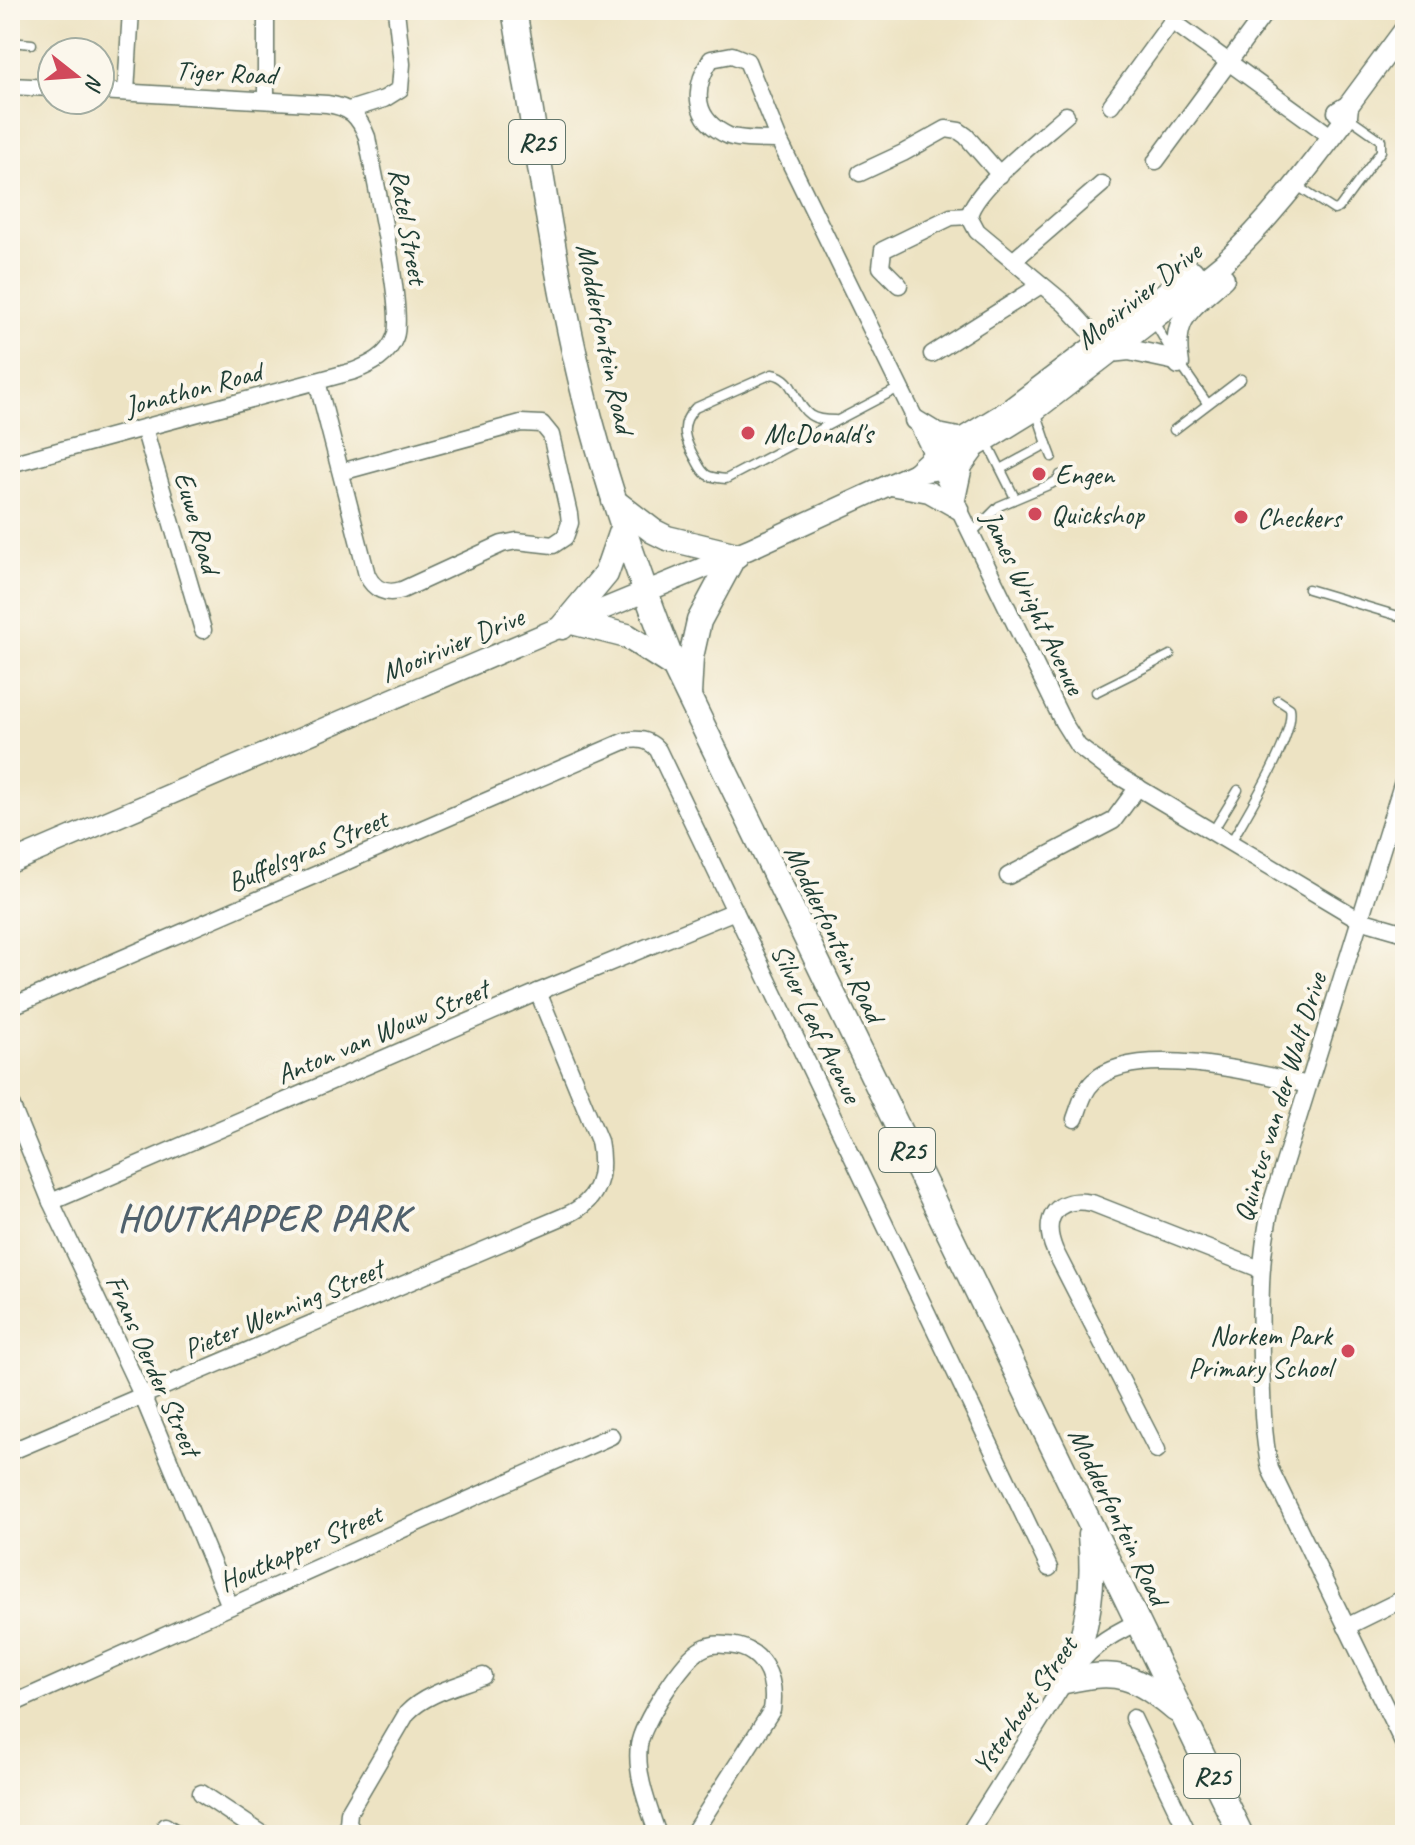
<svg xmlns="http://www.w3.org/2000/svg" width="1415" height="1845" viewBox="0 0 1415 1845" font-family="Caveat,sans-serif">
<rect width="100%" height="100%" fill="#fbf7ec"/>
<filter id="ink" filterUnits="userSpaceOnUse"><feTurbulence type="fractalNoise" baseFrequency=".0125" numOctaves="2"/><feDisplacementMap in="SourceGraphic" scale="16" xChannelSelector="R" yChannelSelector="G"/><feConvolveMatrix kernelMatrix="1 2 1 2 8 2 1 2 1" color-interpolation-filters="sRGB"/></filter>
<filter id="wash" filterUnits="userSpaceOnUse"><feTurbulence type="fractalNoise" baseFrequency=".006" numOctaves="4" result="noise"/><feDisplacementMap in="SourceGraphic" scale="32" xChannelSelector="R" yChannelSelector="G"/><feGaussianBlur stdDeviation="1.8" result="paint"/><feColorMatrix in="noise" values="0 0 0 0 0 0 0 0 0 0 0 0 0 0 0 0 0 1.4 0 .05"/><feComposite in="paint" operator="in"/></filter>
<g filter="url(#wash)">
<rect width="100%" height="100%" fill="#ede3c3"/>
</g>
<g filter="url(#ink)">
<g fill="none" stroke-linecap="round" stroke-linejoin="round">
<defs>
<g id="service">
<polyline points="10,42 32,44"/>
<polyline points="1297,186 1334,210 1339,208 1381,151 1381,140 1347,116"/>
<polyline points="1153,320 1172,353"/>
<polyline points="1180,364 1207,403"/>
<path d="M835,420C827,420 817,420 810,415C793,403 796,378 772,374L695,408C678,425 685,441 696,460C699,465 701,471 707,475C713,478 719,478 726,479L899,388"/>
<polyline points="1174,430 1241,379"/>
<polyline points="987,442 1015,498"/>
<polyline points="1047,444 1052,457"/>
<polyline points="1001,469 1047,444 1036,411"/>
<polyline points="971,534 999,506 1051,484 1059,479 1060,475"/>
<polyline points="1308,589 1405,618"/>
<polyline points="1096,692 1170,655"/>
<polyline points="1213,831 1238,790"/>
<path d="M1231,842C1246,815 1296,736 1290,708L1278,700"/>
</g>
<g id="minor">
<polyline points="1172,21 1332,137"/>
<polyline points="10,86 52,88"/>
<polyline points="126,92 131,10"/>
<polyline points="266,100 266,10"/>
<polyline points="1111,105 1180,10"/>
<polyline points="349,110 384,99 400,89 402,64 396,10"/>
<path d="M1066,115C1044,135 975,188 969,216L977,231L1065,304L1100,342"/>
<path d="M779,140C764,139 743,141 729,136C693,120 692,89 711,59L732,55L747,61L779,140L1063,722L1078,746L1112,772L1360,920L1405,933"/>
<polyline points="1156,161 1267,10"/>
<polyline points="860,173 903,153 946,129 959,131 966,136 1000,175"/>
<polyline points="1013,261 1102,184"/>
<polyline points="899,285 881,267 883,250 951,217 969,216"/>
<polyline points="932,354 1041,285"/>
<path d="M317,381L367,575C374,590 386,595 402,590L502,544L517,541L553,545L565,537L570,523L569,514L551,435L542,424L521,423L341,472"/>
<polyline points="144,428 203,630"/>
<path d="M10,464L354,371C372,364 388,356 395,337C405,311 373,173 367,137C359,116 350,107 327,104L100,91"/>
<path d="M1405,775L1272,1202C1259,1257 1260,1301 1261,1357C1262,1395 1262,1431 1270,1469L1405,1747"/>
<polyline points="1008,876 1113,821 1138,787"/>
<path d="M10,1007L625,741C638,738 649,739 658,750L1049,1568"/>
<polyline points="10,1102 51,1202 143,1397 230,1606"/>
<path d="M1075,1119C1080,1106 1083,1091 1094,1081C1134,1042 1259,1073 1308,1085"/>
<polyline points="51,1202 538,992 735,911"/>
<path d="M1157,1450L1055,1251C1041,1218 1056,1196 1092,1203L1260,1269"/>
<path d="M10,1452L569,1214C600,1199 605,1173 599,1141L538,992"/>
<polyline points="1346,1627 1405,1598"/>
<polyline points="10,1705 611,1436"/>
<polyline points="1133,1718 1189,1835"/>
<polyline points="201,1793 264,1835"/>
<polyline points="165,1826 179,1835"/>
<path d="M356,1835L348,1824L349,1812L407,1713C426,1693 458,1686 483,1676"/>
<path d="M658,1835C649,1808 635,1775 639,1745C642,1724 683,1658 702,1649C709,1645 719,1644 726,1645C762,1646 777,1677 772,1710L692,1835"/>
<path d="M968,1835L1065,1681C1088,1650 1103,1638 1138,1622"/>
</g>
<g id="tertiary">
<polyline points="1338,112 1348,106 1405,29"/>
<polyline points="1110,352 1129,350 1176,360"/>
<path d="M1179,364C1171,314 1192,309 1224,278"/>
<polyline points="915,420 938,434 963,439"/>
<polyline points="915,473 933,456 1010,409 1193,271"/>
<polyline points="891,485 929,492 959,509"/>
<polyline points="955,499 962,466 973,451"/>
<path d="M10,863L572,622L749,549L915,473L940,469L1036,410L1153,320L1223,263C1268,222 1304,174 1341,125L1347,116L1348,106"/>
</g>
<g id="primary">
<path d="M514,10C538,146 555,285 590,418C613,503 642,585 674,666L1241,1835"/>
<polyline points="614,501 653,531 667,538 737,555"/>
<polyline points="572,622 627,636 674,666"/>
<polyline points="562,627 606,574 622,528"/>
<polyline points="689,695 691,657 699,621 734,556"/>
<path d="M1073,1670C1088,1621 1095,1586 1090,1535"/>
<path d="M1065,1681C1119,1669 1134,1675 1176,1710"/>
</g>
</defs>
<use href="#service" stroke="#677766" stroke-width="11"/>
<use href="#minor" stroke="#677766" stroke-width="19"/>
<use href="#tertiary" stroke="#677766" stroke-width="23"/>
<use href="#primary" stroke="#677766" stroke-width="27"/>
<use href="#service" stroke="#fff" stroke-width="8"/>
<use href="#minor" stroke="#fff" stroke-width="16"/>
<use href="#tertiary" stroke="#fff" stroke-width="20"/>
<use href="#primary" stroke="#fff" stroke-width="24"/>
</g>
</g>
<g fill="#d1495b" stroke="#fbf7ec" stroke-width="3">
<circle cx="748" cy="433" r="8"/>
<circle cx="1039" cy="474" r="8"/>
<circle cx="1035" cy="514" r="8"/>
<circle cx="1241" cy="517" r="8"/>
<circle cx="1348" cy="1351" r="8"/>
</g>
<g text-anchor="middle" stroke-width="8" stroke-linejoin="round" paint-order="stroke">
<g fill="#fbf7ec" stroke="#61756b" stroke-width="2">
<rect x="509" y="120" width="56" height="44" rx="6"/>
<rect x="879" y="1128" width="56" height="44" rx="6"/>
<rect x="1184" y="1754" width="56" height="44" rx="6"/>
</g>
<g font-size="26" font-weight="bold" fill="#1f3d34">
<text x="537" y="151">R25</text>
<text x="907" y="1159">R25</text>
<text x="1212" y="1785">R25</text>
</g>
<g font-size="28" fill="#1f3d34" stroke="#fbf7ec">
<text transform="translate(226 72) rotate(3)" y="10">Tiger Road</text>
<text transform="translate(409 226) rotate(80)" y="10">Ratel Street</text>
<text transform="translate(1138 295) rotate(-39)" y="10">Mooirivier Drive</text>
<text transform="translate(606 338) rotate(78)" y="10">Modderfontein Road</text>
<text transform="translate(193 388) rotate(-15)" y="10">Jonathon Road</text>
<text transform="translate(198 522) rotate(74)" y="10">Euwe Road</text>
<text transform="translate(1034 602) rotate(64)" y="10">James Wright Avenue</text>
<text transform="translate(452 644) rotate(-23)" y="10">Mooirivier Drive</text>
<text transform="translate(307 850) rotate(-23)" y="10">Buffelsgras Street</text>
<text transform="translate(835 933) rotate(64)" y="10">Modderfontein Road</text>
<text transform="translate(817 1023) rotate(64)" y="10">Silver Leaf Avenue</text>
<text transform="translate(382 1031) rotate(-23)" y="10">Anton van Wouw Street</text>
<text transform="translate(1279 1097) rotate(-73)" y="10">Quintus van der Walt Drive</text>
<text transform="translate(283 1308) rotate(-23)" y="10">Pieter Wenning Street</text>
<text transform="translate(154 1365) rotate(66)" y="10">Frans Oerder Street</text>
<text transform="translate(1119 1516) rotate(64)" y="10">Modderfontein Road</text>
<text transform="translate(300 1547) rotate(-24)" y="10">Houtkapper Street</text>
<text transform="translate(1024 1705) rotate(-55)" y="10">Ysterhout Street</text>
</g>
<g font-size="28" fill="#1f3d34" stroke="#fbf7ec" text-anchor="start">
<text x="764" y="443">McDonald's</text>
<text x="1055" y="484">Engen</text>
<text x="1051" y="524">Quickshop</text>
<text x="1257" y="527">Checkers</text>
<text x="1332" y="1345" text-anchor="end">Norkem Park<tspan x="1332" dy="32">Primary School</tspan></text>
</g>
<g font-size="36" font-weight="bold" letter-spacing="2" fill="#50616d" stroke="#fbf7ec">
<text x="264" y="1230">HOUTKAPPER PARK</text>
</g>
</g>
<rect width="1415" height="1845" fill="none" stroke="#fbf7ec" stroke-width="40"/>
<g transform="translate(76 76) rotate(107)"><circle r="38" fill="#fbf7ec" stroke="#a3ada2" stroke-width="2"/>
<path d="M0-6L14 30L0 20L-14 30Z" fill="#d1495b"/>
<text y="-12" font-size="22" font-weight="bold" text-anchor="middle" fill="#1f3d34">N</text>
</g>
</svg>
